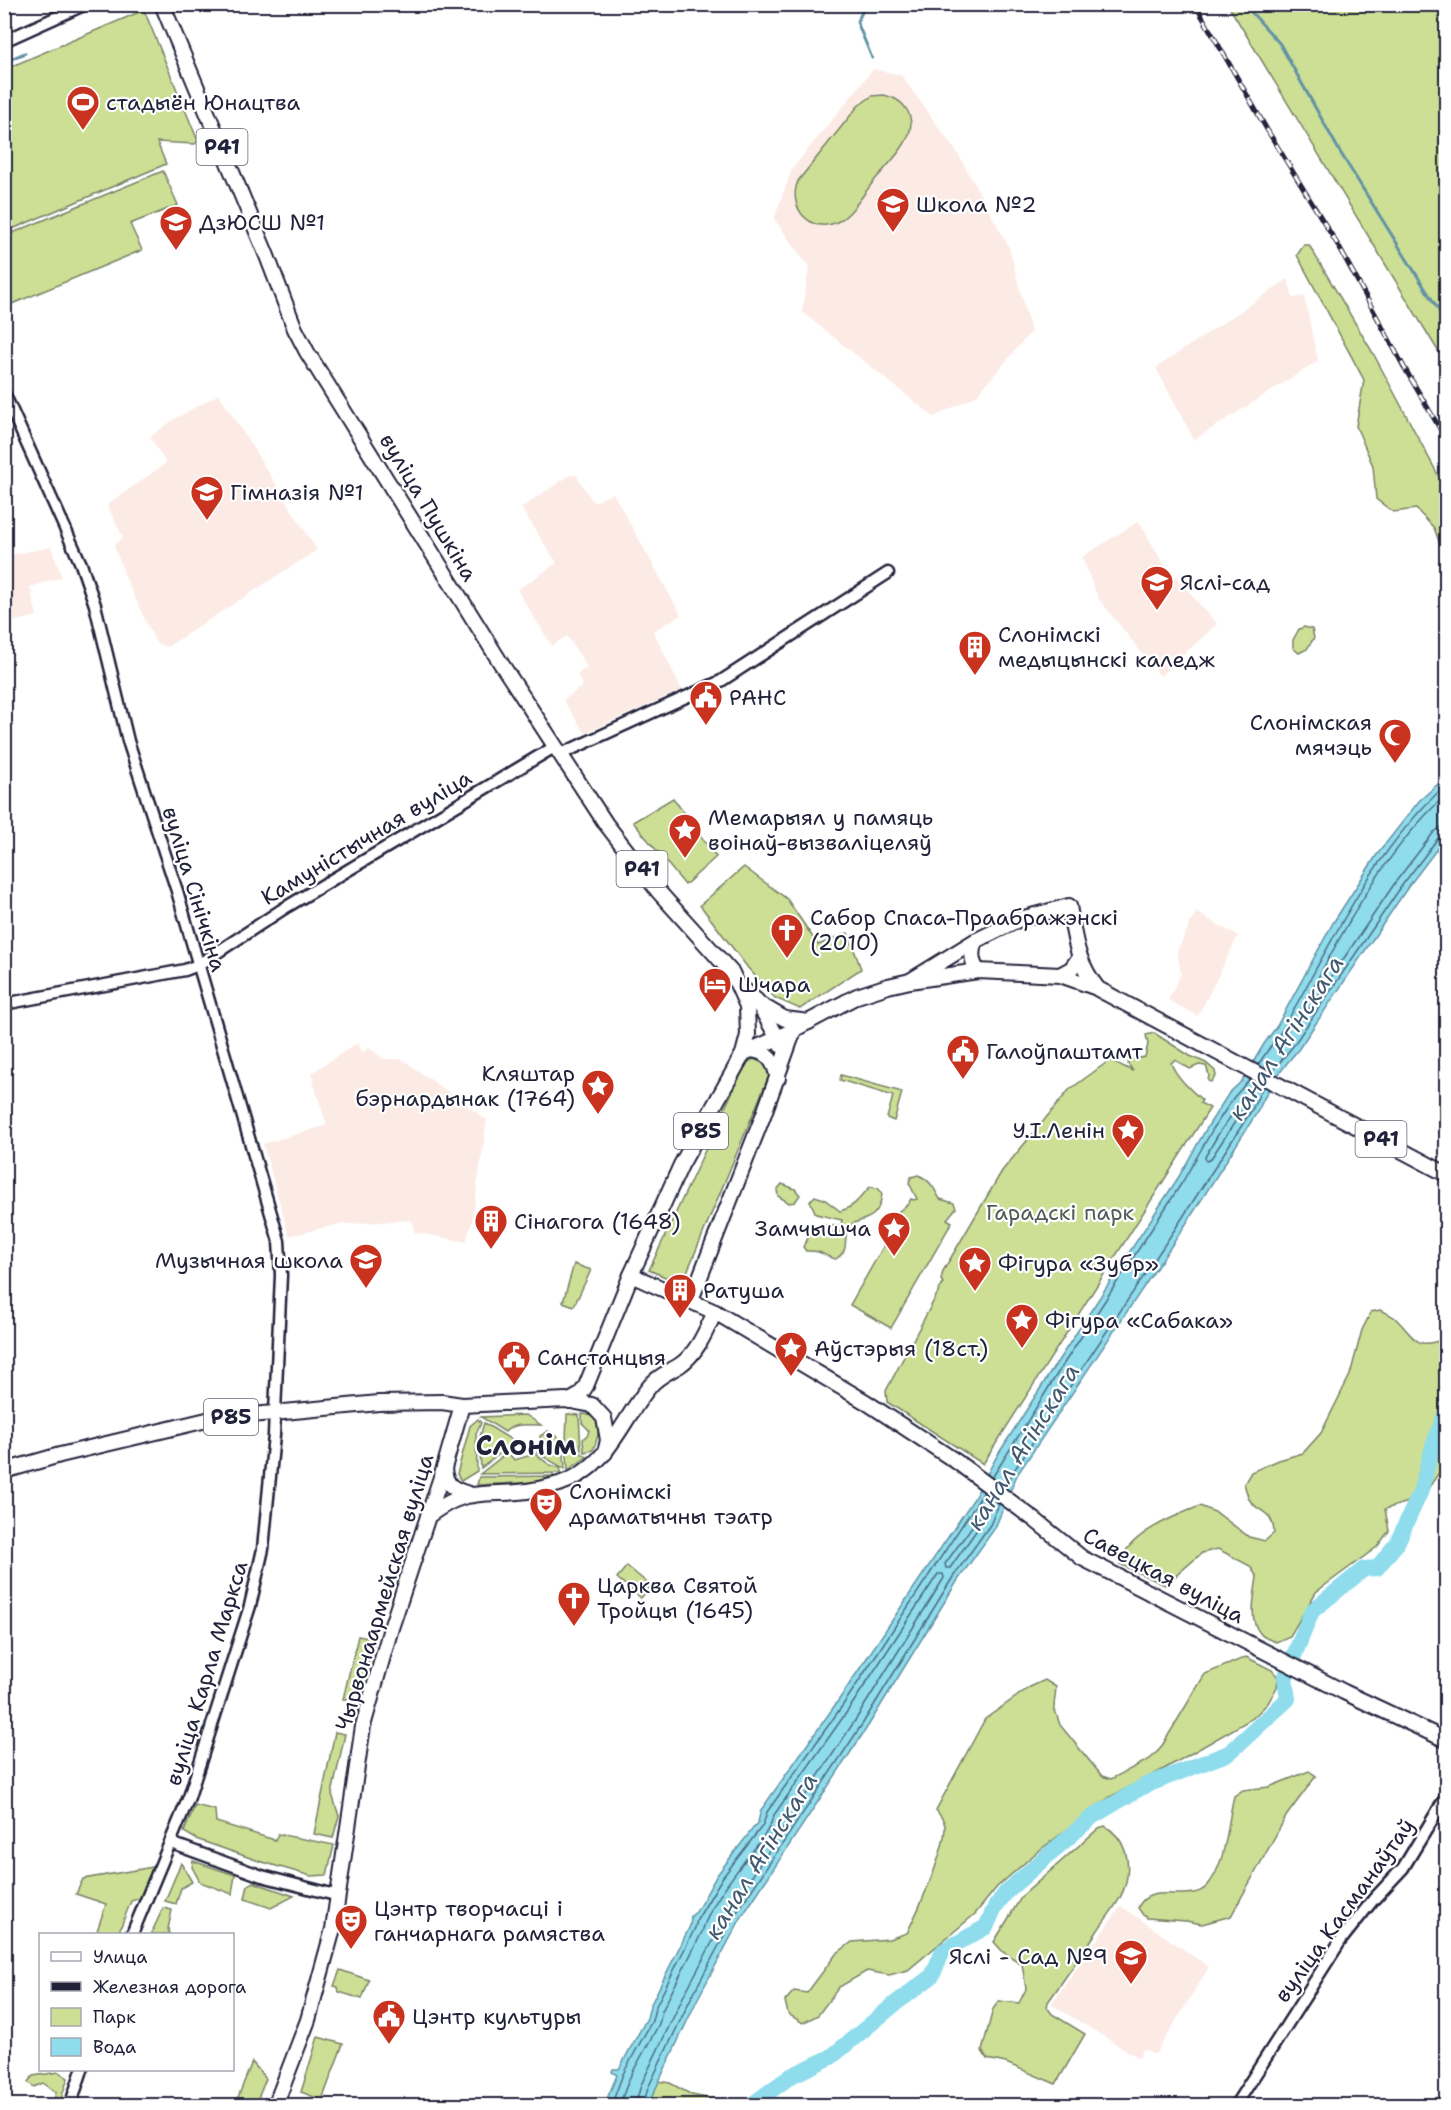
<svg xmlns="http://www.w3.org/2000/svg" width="1451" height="2110" viewBox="0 0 1451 2110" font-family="'Shantell Sans',sans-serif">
<rect width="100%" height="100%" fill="#fff"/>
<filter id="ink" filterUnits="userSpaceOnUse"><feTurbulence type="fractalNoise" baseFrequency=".0167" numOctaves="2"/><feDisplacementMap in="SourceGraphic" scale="12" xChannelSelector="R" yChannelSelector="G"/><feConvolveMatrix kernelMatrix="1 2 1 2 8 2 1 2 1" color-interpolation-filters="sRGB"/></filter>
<g filter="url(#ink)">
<g fill="#fcebe5">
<polygon points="873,69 901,75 958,154 1009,247 1031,332 976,396 934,417 802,312 809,267 774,219 792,169"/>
<polygon points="1288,279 1293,298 1304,296 1318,361 1194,440 1156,368"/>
<polygon points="219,394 317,550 167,647 156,643 127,581 114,546 123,537 107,505 166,463 150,437 173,420"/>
<polygon points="570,475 576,475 589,496 594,502 613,493 681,615 653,631 682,690 585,733 563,700 583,686 577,675 587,667 567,636 552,646 517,590 557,563 521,508"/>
<polygon points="1139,521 1161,560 1217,624 1160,676 1098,598 1082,557"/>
<polygon points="51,547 62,577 30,587 37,616 5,624 5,556"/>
<polygon points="1196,912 1238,936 1198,1016 1168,1000 1181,974 1177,951"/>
<polygon points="357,1043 362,1052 369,1048 384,1059 402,1059 487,1120 472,1221 466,1242 414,1232 412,1220 336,1225 289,1236 263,1144 327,1125 313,1082 312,1073"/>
<polygon points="1121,1906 1209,1967 1155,2055 1144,2048 1139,2058 1051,2004"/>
</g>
<g fill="#cddf94" stroke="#788068" stroke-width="1.5">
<polygon points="1228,5 1446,5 1446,364"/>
<polygon points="144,10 198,141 195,144 157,142 166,164 5,232 5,69"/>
<path d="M884,95C893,97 902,101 907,110C922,136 889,162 874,181C863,194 852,215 837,222C810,235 787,206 798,181L858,106L872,96Z"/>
<polygon points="163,171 178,205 130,224 142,250 5,307 5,236"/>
<polygon points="1304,245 1309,245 1373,353 1446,490 1446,560 1434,528 1416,509 1393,512 1376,499 1373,466 1356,426 1364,380 1297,255"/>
<polygon points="1304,627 1312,629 1314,638 1307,649 1299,653 1293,648 1293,640 1299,629"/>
<polygon points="673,798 716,857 685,885 633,822"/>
<polygon points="744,867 787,899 818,945 848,933 861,969 800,1009 775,998 748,968 700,905"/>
<path d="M1154,1033L1190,1056L1206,1063L1215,1071L1216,1076L1211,1082L1208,1081L1209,1075L1206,1066L1199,1065L1190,1069L1175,1060L1171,1063C1176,1077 1191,1090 1202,1100L1200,1103L1210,1108L983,1464L887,1402L886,1391L943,1283L941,1280L943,1271L1002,1171L1069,1090L1110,1060L1133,1071L1128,1064L1129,1060L1145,1057L1148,1044L1146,1035Z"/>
<polygon points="754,1059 766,1064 771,1071 682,1284 649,1270 746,1063"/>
<polygon points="841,1075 902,1092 894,1121 887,1118 893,1096 840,1080"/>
<path d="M918,1175C931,1180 934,1189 940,1199L954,1203L956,1208L947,1219L952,1222L891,1328L850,1305L895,1226L898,1212L908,1204L911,1199L914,1200L917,1199L909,1183L911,1177Z"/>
<polygon points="782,1184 795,1189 800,1195 795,1202 789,1203 778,1196 777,1190"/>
<path d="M870,1187L878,1188L882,1194C878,1228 854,1215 848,1229C842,1243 851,1248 836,1259C822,1256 823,1250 806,1251L803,1247C806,1239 817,1225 826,1225C833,1225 834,1228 841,1225L842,1220L816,1214L810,1201L815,1196L824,1199L840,1211C854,1208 860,1197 870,1187Z"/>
<polygon points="574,1264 591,1270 574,1306 563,1302"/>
<path d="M1380,1310C1386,1313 1393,1315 1397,1320C1416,1339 1416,1351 1446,1338V1462L1422,1498L1385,1509L1389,1531L1377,1547L1316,1592L1290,1636L1276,1642C1271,1640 1263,1638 1260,1633C1248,1620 1255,1593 1257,1577L1250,1566L1218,1549L1202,1553L1165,1585L1120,1564C1126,1535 1174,1516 1200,1506L1217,1513L1249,1537L1265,1541L1274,1533C1273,1509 1258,1514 1249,1499C1247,1495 1246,1489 1244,1484L1251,1472L1279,1460L1303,1453L1321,1433L1350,1375L1362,1330L1371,1312Z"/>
<polygon points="567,1414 579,1415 581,1450 566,1440"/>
<path d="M582,1414C605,1415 599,1436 593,1450L584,1452L583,1439L588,1434L589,1430L582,1423Z"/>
<path d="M526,1415L541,1425C528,1425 514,1422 505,1432L481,1417Z"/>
<polygon points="478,1419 481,1423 476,1434 477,1471 461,1481 457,1474 470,1426"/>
<polygon points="484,1423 515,1442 481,1468 479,1440"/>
<polygon points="548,1431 563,1441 565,1469 537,1453 541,1441 540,1436"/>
<polygon points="566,1443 587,1457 568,1470"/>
<polygon points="508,1452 514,1460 535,1454 550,1465 561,1468 560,1473 480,1474"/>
<polygon points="554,1476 537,1482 477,1485 479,1477"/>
<polygon points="627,1566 651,1586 641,1598 617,1578"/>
<polygon points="358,1636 375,1639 363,1682 347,1699 343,1699"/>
<path d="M1246,1657L1272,1670L1278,1677L1277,1687L1268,1703L1253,1718L1164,1769L1110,1797L1036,1853L997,1887L975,1914L908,1970L889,1975L867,1971L839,1987L818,2015L803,2023L788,2014L785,2001L794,1991L807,1993L836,1954L852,1942L889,1939L907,1933C918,1911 946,1849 945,1826C945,1821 940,1815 936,1810L985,1719L1030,1687L1045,1680L1056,1687L1054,1707L1060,1725L1102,1776L1111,1779L1150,1759L1160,1749L1205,1674Z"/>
<polygon points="335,1732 345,1734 332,1794 339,1816 333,1838 314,1834"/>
<path d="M1309,1771L1316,1776L1287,1815L1231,1916L1202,1924L1186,1921L1147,1918L1143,1915L1138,1908C1148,1880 1191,1906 1208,1885C1227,1861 1227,1824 1234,1796L1243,1790L1269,1787Z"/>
<polygon points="195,1805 215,1810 216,1822 275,1840 278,1834 334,1845 327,1875 311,1876 259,1861 196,1839 184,1832"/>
<path d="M1105,1826C1125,1838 1131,1860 1126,1882C1122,1900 1108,1915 1098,1930C1082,1954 1065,1978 1048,2002L1047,2007L1052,2014L1085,2034L1056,2084L1006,2063L987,2059L982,2051L993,2009L999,2001L1019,2003L1026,1989L1022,1964L1003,1952L994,1942L1022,1896L1099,1828Z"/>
<polygon points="193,1861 235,1875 232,1894 200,1882 192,1867"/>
<polygon points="181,1863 192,1882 181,1888 176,1904 165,1901"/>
<polygon points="153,1867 141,1898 131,1901 118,1934 106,1934 97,1931 106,1904 76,1894 83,1879"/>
<polygon points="253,1882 294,1896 271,1908 245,1899 248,1885"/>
<polygon points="163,1908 172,1910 168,1929 169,1934 151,1934"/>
<polygon points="340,1970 369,1980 362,1999 339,1992 338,1987 334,1986"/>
<polygon points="318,2037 343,2044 322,2100 301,2092"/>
<polygon points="252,2062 266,2079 255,2105 235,2105"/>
<polygon points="59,2072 68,2078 61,2099 54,2101 56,2092 43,2083 34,2087 28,2082 33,2076"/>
<polygon points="658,2081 670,2083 692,2095 741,2105 648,2106"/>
</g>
<path fill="#8edcec" stroke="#6392a5" stroke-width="1.5" d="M1446,777V837L1408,887L1298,1050C1281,1069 1268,1088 1258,1111L1186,1224L1017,1475L995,1528L958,1580L868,1726L741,1918L697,2000L648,2105L604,2106L617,2075L612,2072L613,2069H619L647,2018L650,2006L690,1926L691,1916L696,1912L717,1875L758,1822L761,1810L840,1698L973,1500L997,1456L1054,1367L1178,1178L1208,1126L1229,1093L1242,1081L1264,1044L1277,1026L1333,923L1376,856L1419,801Z"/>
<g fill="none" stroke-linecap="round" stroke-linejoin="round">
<g stroke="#4d6c82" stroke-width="1.5">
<path d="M1446,795C1382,853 1339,938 1299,1014L1300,1018L1304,1017L1397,880L1434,832L1440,828L1446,827"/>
<path d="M1258,1065C1266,1052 1276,1040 1284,1027C1332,942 1373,851 1446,785"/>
<polyline points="1272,1072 1293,1046 1403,884 1439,837 1446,834"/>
<polygon points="1243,1099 1247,1101 1246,1105 1210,1160 1206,1161 1205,1157 1219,1133"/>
<polyline points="992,1478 1059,1371 1183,1181 1213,1129 1234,1097 1250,1079"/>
<polyline points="1006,1488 1013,1472 1181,1220 1253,1108 1263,1086"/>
<polygon points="983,1511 986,1514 983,1521 950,1568 946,1568 945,1564"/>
<polyline points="611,2106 623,2074 652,2021 655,2008 695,1928 697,1920 722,1878 763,1825 767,1812 845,1702 984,1492"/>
<path d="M619,2106L630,2077L659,2024L662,2011L702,1932C709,1907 731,1879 746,1859C757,1845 769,1833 774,1815L851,1706L938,1574H943L944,1578L856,1719L729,1911L684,1995L641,2085L635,2106"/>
<polyline points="643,2106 648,2088 691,1998 735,1915 863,1723 953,1577 990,1525 999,1504"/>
</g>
<g stroke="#6392a5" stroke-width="3">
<polyline points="866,4 857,22 872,58"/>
<polyline points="1244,4 1280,44 1340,152 1446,322"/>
<polyline points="4,62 25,53"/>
</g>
<polyline stroke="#8edcec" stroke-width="16" points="750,2106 791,2076 831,2057 896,2003 932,1976 943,1951 986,1927 995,1907 1007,1891 1092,1817 1144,1786 1229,1753 1288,1699 1285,1678 1312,1611 1364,1569 1377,1568 1397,1543 1420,1493 1433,1446 1446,1412"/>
<defs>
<g id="minor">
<polyline points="4,41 86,4"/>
<polyline points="4,393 81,564 95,605 128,741 177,891 279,1241 281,1275 274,1435 263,1549 250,1606 189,1797 132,1934"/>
<polyline points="561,754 721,681 888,573"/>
<polyline points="4,1004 185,970 198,965 283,909 556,746"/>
<polyline points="171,1843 262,1876 339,1896"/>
<polyline points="70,2106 82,2070"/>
<polyline points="1235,2106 1341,1940 1373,1900 1403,1868 1446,1797"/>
</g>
<g id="major">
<polyline points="162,4 267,256 295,329 307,352 502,665 606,824 658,891 732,973 747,1006 748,1035 743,1054 681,1165 631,1275 586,1386 580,1395 570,1401"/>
<path d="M975,941C971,953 971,961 978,971"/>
<polyline points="1060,975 1097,988"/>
<path d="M910,981L975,941L1020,919L1069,906C1075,939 1076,961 1098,989L1446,1174"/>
<polyline points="742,988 757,1001 782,1046"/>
<polyline points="761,1005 785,1019 809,1022"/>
<path d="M751,1050C769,1052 774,1062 778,1078"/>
<polyline points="744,1053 776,1039 857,996 888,986 910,981 978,971 1060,975 1071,969 1079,958"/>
<polyline points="631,1275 715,1312 866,1402 957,1462 1035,1520 1082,1558 1344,1692 1446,1740"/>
<polyline points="691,1300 763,1116 794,1030"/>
<path d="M444,1468C445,1487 455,1490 472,1495"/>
<polyline points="4,1471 60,1455 211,1419 379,1403 442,1402 462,1405 566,1400 592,1405 604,1418 608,1440 605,1453"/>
<path d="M428,1516C438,1509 447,1502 460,1498C478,1492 499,1494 518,1492C532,1491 545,1488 559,1484C608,1469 620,1422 650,1386C658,1376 669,1372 680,1365C697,1353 706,1331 715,1312"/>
<polyline points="275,2106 308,2020 333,1929 363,1726 391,1628 444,1468 462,1405"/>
</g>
</defs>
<use href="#minor" stroke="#22223b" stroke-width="15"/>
<use href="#major" stroke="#22223b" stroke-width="18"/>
<use href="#minor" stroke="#fff" stroke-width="10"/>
<use href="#major" stroke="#fff" stroke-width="14"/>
<defs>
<polyline id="rail" points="1195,4 1266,128 1339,247 1404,367 1446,439"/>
</defs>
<use href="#rail" stroke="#22223b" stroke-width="5"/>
<use href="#rail" stroke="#fff" stroke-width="3" stroke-dasharray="9" stroke-linecap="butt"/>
</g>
</g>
<defs>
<symbol id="stadium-pin" viewBox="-11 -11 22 30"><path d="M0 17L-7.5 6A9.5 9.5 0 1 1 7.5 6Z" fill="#c8321e" stroke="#fff"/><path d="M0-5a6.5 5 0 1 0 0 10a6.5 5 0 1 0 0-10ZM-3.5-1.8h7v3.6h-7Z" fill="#fff"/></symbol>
<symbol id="school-pin" viewBox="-11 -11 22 30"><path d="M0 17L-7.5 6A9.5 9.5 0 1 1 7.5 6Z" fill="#c8321e" stroke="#fff"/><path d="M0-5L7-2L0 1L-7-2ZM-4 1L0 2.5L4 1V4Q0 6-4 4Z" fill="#fff"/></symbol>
<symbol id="building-pin" viewBox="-11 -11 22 30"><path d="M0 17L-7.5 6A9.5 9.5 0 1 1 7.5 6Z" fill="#c8321e" stroke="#fff"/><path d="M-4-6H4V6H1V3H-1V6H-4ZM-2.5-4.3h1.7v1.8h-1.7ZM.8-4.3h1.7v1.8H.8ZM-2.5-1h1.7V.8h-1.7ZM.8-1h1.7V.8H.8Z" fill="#fff"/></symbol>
<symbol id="civic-pin" viewBox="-11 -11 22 30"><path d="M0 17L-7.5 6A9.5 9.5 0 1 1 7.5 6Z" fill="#c8321e" stroke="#fff"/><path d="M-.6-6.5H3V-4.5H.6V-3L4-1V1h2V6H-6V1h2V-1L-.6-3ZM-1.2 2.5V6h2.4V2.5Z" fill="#fff"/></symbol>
<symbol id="mosque-pin" viewBox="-11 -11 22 30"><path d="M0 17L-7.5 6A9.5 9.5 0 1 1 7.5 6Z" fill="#c8321e" stroke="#fff"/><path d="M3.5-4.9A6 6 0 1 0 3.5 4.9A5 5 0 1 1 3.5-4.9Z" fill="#fff"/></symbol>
<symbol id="sight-pin" viewBox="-11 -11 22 30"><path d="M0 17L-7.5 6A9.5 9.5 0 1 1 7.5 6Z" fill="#c8321e" stroke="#fff"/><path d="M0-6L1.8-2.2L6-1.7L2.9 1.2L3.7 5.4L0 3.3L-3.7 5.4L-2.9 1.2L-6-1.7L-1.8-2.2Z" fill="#fff"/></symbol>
<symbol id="church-pin" viewBox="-11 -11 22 30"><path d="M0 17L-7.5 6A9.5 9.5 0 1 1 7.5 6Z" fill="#c8321e" stroke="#fff"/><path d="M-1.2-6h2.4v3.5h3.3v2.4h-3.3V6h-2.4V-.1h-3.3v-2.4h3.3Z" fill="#fff"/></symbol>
<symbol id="hotel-pin" viewBox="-11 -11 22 30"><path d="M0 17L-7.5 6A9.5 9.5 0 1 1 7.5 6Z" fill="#c8321e" stroke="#fff"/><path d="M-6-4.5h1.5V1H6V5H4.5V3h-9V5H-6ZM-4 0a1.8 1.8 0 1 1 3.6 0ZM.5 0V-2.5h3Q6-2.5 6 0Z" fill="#fff"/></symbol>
<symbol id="theatre-pin" viewBox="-11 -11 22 30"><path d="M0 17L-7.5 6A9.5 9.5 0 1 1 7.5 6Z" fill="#c8321e" stroke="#fff"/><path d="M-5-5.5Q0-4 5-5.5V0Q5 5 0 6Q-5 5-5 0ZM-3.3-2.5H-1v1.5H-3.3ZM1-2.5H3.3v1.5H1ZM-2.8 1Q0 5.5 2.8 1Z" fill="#fff"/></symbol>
</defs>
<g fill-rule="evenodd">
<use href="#stadium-pin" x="64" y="83" width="38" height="52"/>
<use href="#school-pin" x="874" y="185" width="38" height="52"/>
<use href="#school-pin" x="157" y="203" width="38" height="52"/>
<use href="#school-pin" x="188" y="473" width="38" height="52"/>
<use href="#school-pin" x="1138" y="563" width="38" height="52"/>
<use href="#building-pin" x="956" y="628" width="38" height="52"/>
<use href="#civic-pin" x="687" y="678" width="38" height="52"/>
<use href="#mosque-pin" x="1376" y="716" width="38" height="52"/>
<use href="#sight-pin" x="666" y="811" width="38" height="52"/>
<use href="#church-pin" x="768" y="911" width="38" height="52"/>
<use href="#hotel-pin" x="696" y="965" width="38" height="52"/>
<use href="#civic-pin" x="944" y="1032" width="38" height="52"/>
<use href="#sight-pin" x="579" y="1067" width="38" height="52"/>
<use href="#sight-pin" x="1109" y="1111" width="38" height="52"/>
<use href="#building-pin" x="472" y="1202" width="38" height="52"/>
<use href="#sight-pin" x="875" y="1209" width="38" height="52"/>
<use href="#school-pin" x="347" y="1241" width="38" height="52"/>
<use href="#sight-pin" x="956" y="1244" width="38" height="52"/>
<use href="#building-pin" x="661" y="1271" width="38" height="52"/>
<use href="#sight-pin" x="1003" y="1301" width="38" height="52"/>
<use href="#sight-pin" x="772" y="1329" width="38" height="52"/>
<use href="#civic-pin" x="495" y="1338" width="38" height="52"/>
<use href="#theatre-pin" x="527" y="1485" width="38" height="52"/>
<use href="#church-pin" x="555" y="1579" width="38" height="52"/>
<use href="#theatre-pin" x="332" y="1902" width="38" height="52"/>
<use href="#school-pin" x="1112" y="1937" width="38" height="52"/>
<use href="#civic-pin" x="370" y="1997" width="38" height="52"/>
</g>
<g text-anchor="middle" stroke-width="4.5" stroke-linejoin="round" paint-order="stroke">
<g fill="#fff" stroke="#646476" stroke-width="1.5">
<rect x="196.5" y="129" width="51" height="36" rx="4.5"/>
<rect x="616.5" y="851" width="51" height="36" rx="4.5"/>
<rect x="674" y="1113" width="54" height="36" rx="4.5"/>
<rect x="1355.5" y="1121" width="51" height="36" rx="4.5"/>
<rect x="204" y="1399" width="54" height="36" rx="4.5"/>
</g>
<g font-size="21" font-weight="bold" fill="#22223b">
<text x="222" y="154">Р41</text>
<text x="642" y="876">Р41</text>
<text x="701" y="1138">Р85</text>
<text x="1381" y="1146">Р41</text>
<text x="231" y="1424">Р85</text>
</g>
<g font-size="22" fill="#22223b" stroke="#fff" text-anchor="start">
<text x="106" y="110">стадыён Юнацтва</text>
<text x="916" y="212">Школа №2</text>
<text x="199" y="230">ДзЮСШ №1</text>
<text x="230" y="500">Гімназія №1</text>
<text x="1180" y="590">Яслі-сад</text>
<text x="998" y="642">Слонімскі<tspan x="998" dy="25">медыцынскі каледж</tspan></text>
<text x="729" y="705">РАНС</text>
<text x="1372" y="730" text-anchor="end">Слонімская<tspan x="1372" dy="25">мячэць</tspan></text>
<text x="708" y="825">Мемарыял у памяць<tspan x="708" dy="25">воінаў-вызваліцеляў</tspan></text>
<text x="810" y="925">Сабор Спаса-Праабражэнскі<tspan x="810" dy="25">(2010)</tspan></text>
<text x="738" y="992">Шчара</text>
<text x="986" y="1059">Галоўпаштамт</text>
<text x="575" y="1081" text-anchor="end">Кляштар<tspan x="575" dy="25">бэрнардынак (1764)</tspan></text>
<text x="1105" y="1138" text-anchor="end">У.І.Ленін</text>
<text x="514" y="1229">Сінагога (1648)</text>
<text x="871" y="1236" text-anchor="end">Замчышча</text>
<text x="343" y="1268" text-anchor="end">Музычная школа</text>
<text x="998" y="1271">Фігура «Зубр»</text>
<text x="703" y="1298">Ратуша</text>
<text x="1045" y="1328">Фігура «Сабака»</text>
<text x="814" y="1356">Аўстэрыя (18ст.)</text>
<text x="537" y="1365">Санстанцыя</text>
<text x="569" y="1499">Слонімскі<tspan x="569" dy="25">драматычны тэатр</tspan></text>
<text x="597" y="1593">Царква Святой<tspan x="597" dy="25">Тройцы (1645)</tspan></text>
<text x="374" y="1916">Цэнтр творчасці і<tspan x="374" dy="25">ганчарнага рамяства</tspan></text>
<text x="1108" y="1964" text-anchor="end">Яслі - Сад №9</text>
<text x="412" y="2024">Цэнтр культуры</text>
</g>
<g font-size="22" fill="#22223b" stroke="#fff">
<text transform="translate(429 507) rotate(59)" y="8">вуліца Пушкіна</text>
<text transform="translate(366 837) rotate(-31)" y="8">Камуністычная вуліца</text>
<text transform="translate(195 889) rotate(73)" y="8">вуліца Сінічкіна</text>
<text transform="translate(1164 1575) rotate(28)" y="8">Савецкая вуліца</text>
<text transform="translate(384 1592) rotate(-73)" y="8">Чырвонаармейская вуліца</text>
<text transform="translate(206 1673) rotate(-73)" y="8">вуліца Карла Маркса</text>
<text transform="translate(1344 1910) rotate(-54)" y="8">вуліца Касманаўтаў</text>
</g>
<g font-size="22" fill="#555b56" stroke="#fff">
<text x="1060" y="1220">Гарадскі парк</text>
</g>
<g font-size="24" font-style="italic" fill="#425a70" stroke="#fff">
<text transform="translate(1286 1038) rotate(-57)" y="8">канал Агінскага</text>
<text transform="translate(1023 1447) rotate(-58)" y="8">канал Агінскага</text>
<text transform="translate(761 1856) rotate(-58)" y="8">канал Агінскага</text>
</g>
<g font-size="28" font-weight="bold" fill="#22223b" stroke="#fff">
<text x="526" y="1455">Слонім</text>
</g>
</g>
<rect width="1451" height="2110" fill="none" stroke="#fff" stroke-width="24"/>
<rect x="12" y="12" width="1427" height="2086" fill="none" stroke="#22223b" stroke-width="2" filter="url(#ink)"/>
<rect x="39" y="1933" width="195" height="138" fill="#ffffff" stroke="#a7a7b1" stroke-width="1.5"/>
<rect x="51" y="1952" width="30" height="9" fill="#ffffff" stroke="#a7a7b1" stroke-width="1.5"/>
<text x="93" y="1963" font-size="18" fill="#22223b">Улица</text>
<rect x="51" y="1982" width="30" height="9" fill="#22223b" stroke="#a7a7b1" stroke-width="1.5"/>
<text x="93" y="1993" font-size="18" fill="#22223b">Железная дорога</text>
<rect x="51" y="2008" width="30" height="18" fill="#cddf94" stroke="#a7a7b1" stroke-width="1.5"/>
<text x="93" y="2023" font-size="18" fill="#22223b">Парк</text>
<rect x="51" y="2038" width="30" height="18" fill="#8edcec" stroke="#a7a7b1" stroke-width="1.5"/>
<text x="93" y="2053" font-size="18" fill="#22223b">Вода</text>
</svg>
